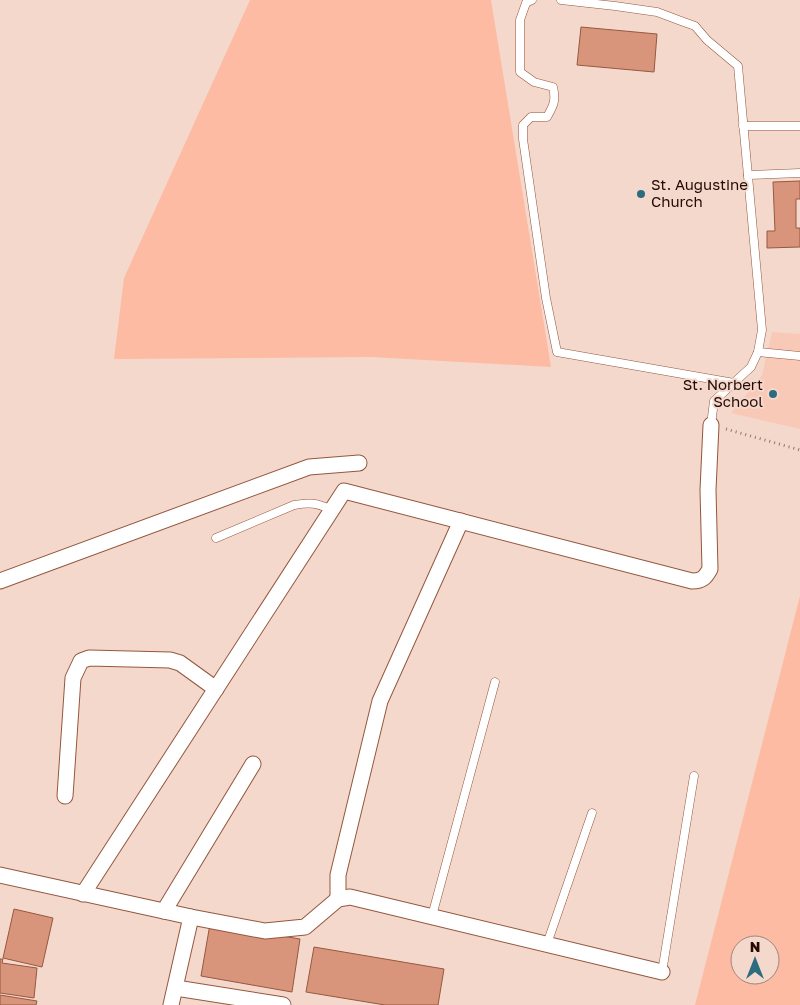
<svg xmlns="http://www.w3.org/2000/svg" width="800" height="1005" viewBox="0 0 800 1005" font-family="'Golos Text',sans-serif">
<rect width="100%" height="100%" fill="#f5d8cc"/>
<polygon fill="#f9c9b7" points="772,332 800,334 800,429 731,413 762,375"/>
<g fill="#fcbba2" fill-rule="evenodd">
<polygon points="250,0 491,0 551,367 371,357 114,359 124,278"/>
<path d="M800,596V1005H695ZM740,945H770V975H740Z"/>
</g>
<g fill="#d9957b" stroke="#96583f">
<polygon points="581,27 657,34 654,72 577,65"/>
<polygon points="800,181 800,199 796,199 796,228 800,228 800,247 767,248 767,231 775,231 773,182"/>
<polygon points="14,909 53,918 42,967 3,958"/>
<polygon points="210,924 300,939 292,992 201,976"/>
<polygon points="314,947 444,969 438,1005 385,1005 306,992"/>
<polygon points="0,959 3,959 2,963 37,968 34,998 0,993"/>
<polygon points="0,995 37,1001 36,1005 0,1005"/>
</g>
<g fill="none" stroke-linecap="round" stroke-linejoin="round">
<defs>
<g id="service">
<path d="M532,0L526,3L520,20V72L534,82L553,87C556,100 554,105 547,117H531L523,125V139L546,298L557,352L734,383"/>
<polyline points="561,0 615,6 657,12 681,21 695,26 707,40 738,66 762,330 758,352 751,367 714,401 711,425"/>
<polyline points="743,126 800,126"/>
<polyline points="748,175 800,173"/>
<polyline points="758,352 800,356"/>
<path d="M216,538L294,505C311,502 317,503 332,510"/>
<polyline points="432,916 495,682"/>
<polyline points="547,944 592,813"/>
<polyline points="662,972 694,776"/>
</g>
<g id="minor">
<polyline points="0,581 309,467 359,463"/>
<polyline points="65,796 73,678 81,661 89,658 170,660 180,663 216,689"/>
<polyline points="0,875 191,917 265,931 305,927 338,899 350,897 662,972"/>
<path d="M83,894L344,491L692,581C702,581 705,578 710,569L708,490L711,425"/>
<polyline points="338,899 338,875 380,701 461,521"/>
<polyline points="164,911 253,764"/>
<polyline points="176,988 283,1005"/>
<polyline points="171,1005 191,917"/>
</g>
</defs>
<use href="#service" stroke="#94573e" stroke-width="9"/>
<use href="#minor" stroke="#94573e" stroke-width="17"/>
<polyline stroke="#91776d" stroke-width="3" stroke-dasharray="1 4" stroke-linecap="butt" points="726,429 800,450"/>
<use href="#service" stroke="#fff" stroke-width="8"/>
<use href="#minor" stroke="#fff" stroke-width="15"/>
</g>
<g fill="#2c6c81" stroke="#f5d8cc" stroke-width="2">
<circle cx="641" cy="194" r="5"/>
<circle cx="773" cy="394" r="5"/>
</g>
<g text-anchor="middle" stroke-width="4" stroke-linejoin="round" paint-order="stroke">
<g font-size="15" fill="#230b03" stroke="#f5d8cc" text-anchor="start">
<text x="651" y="190">St. Augustine<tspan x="651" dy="17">Church</tspan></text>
<text x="763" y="390" text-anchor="end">St. Norbert<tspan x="763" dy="17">School</tspan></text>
</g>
</g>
<g transform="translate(755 960)"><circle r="24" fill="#f5d8cc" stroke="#a1867c"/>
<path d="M0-4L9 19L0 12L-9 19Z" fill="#2c6c81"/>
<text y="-8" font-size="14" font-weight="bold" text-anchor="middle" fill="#230b03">N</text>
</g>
</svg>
